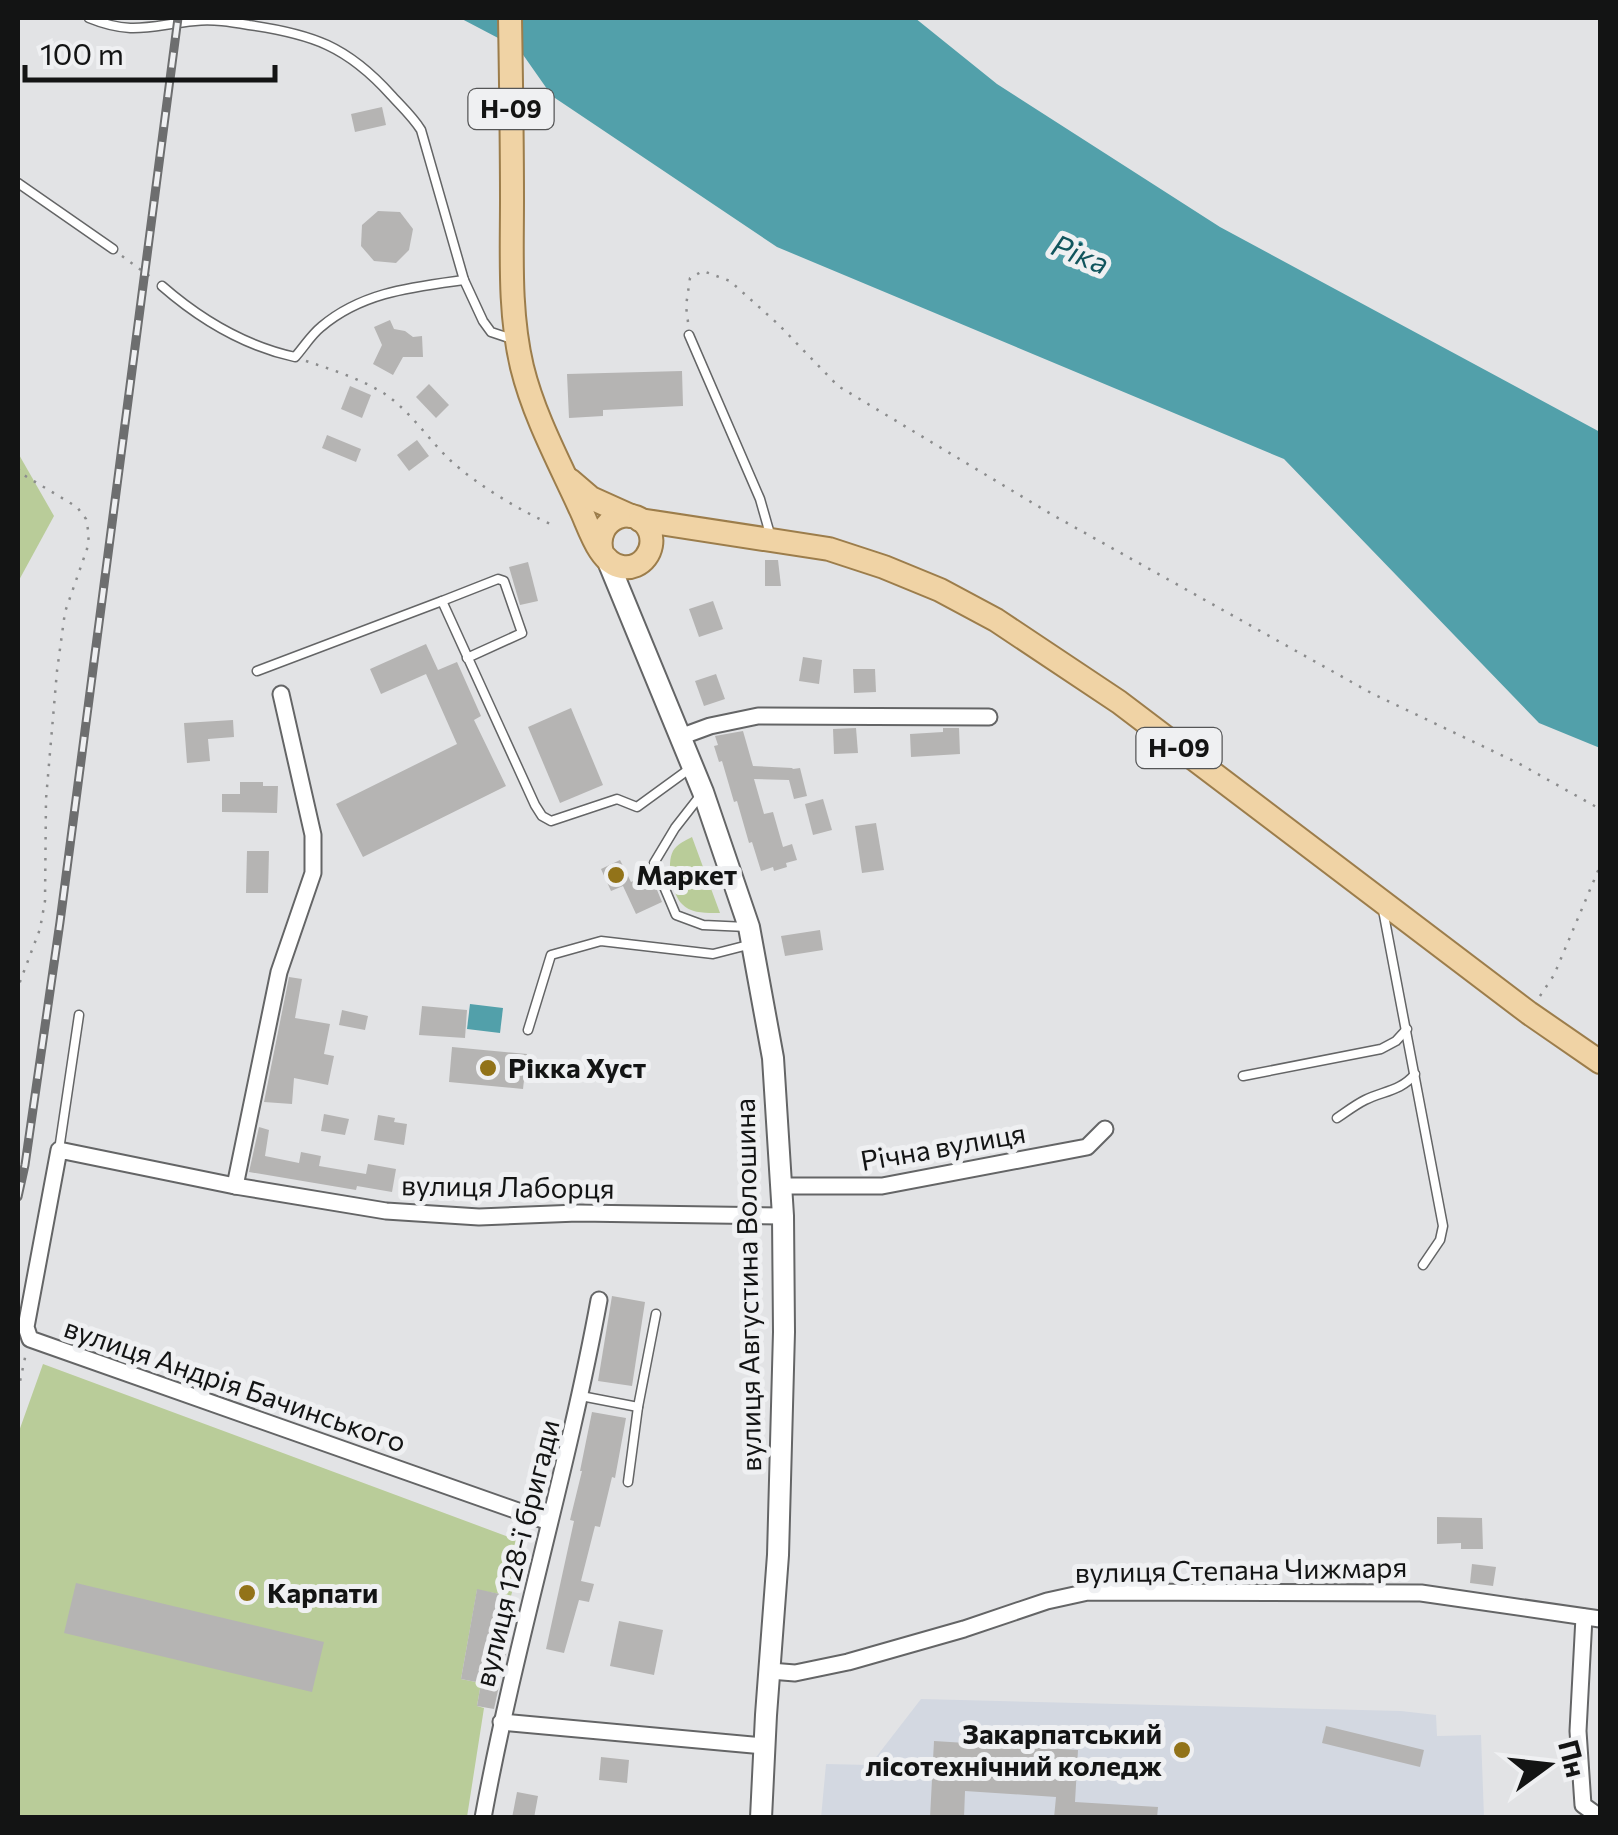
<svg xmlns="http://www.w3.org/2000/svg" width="1618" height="1835" viewBox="0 0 1618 1835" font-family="Commissioner,sans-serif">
<rect width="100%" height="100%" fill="#e2e3e5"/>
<polygon fill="#d3d8e1" points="921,1699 1401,1711 1436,1715 1437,1736 1481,1735 1484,1817 821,1818 826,1764 870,1765"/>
<g fill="#b9cc99">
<polygon points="18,453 54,516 18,582"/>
<path d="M692,837L720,913C708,913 691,914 682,904C672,894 666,864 673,851C677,844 686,840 692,837Z"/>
<polygon points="43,1364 525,1543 511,1596 477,1590 461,1679 481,1683 477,1706 484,1708 467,1817 18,1817 18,1434"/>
</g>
<g fill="#52a0aa">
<polygon points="460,18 915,18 997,84 1220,227 1600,432 1600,748 1539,723 1284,459 777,247 552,96 519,49"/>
<polygon points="470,1004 503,1008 500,1033 467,1029"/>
</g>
<g fill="#b5b4b3">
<polygon points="382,107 386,125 355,132 351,114"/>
<polygon points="378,211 400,212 413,229 409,250 396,263 374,261 361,246 362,225"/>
<polygon points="390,320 394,329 405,331 413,337 422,336 423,357 403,357 393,375 373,364 382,345 374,327"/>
<polygon points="682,371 683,406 603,410 603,416 569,418 567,374"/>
<polygon points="429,384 449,405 436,418 416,397"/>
<polygon points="350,386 371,395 362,418 341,409"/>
<polygon points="327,435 361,449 356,462 322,448"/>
<polygon points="417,440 429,456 409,471 397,455"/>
<polygon points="765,560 778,560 781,586 765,586"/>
<polygon points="528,562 538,601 520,605 509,567"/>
<polygon points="713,601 723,629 699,637 689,609"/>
<polygon points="426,644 438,670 457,662 481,716 474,720 506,786 363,857 336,804 457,744 426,674 381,694 370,669"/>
<polygon points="803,657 822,660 819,684 799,681"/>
<polygon points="853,669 875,669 876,692 854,693"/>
<polygon points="716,674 725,699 704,706 695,681"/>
<polygon points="571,708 603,785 560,803 528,727"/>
<polygon points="233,720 234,737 208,739 210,761 187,763 184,723"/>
<polygon points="856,728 858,753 834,754 833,729"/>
<polygon points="943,728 959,728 960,754 911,757 910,734 943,732"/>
<polygon points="743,731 753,766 792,768 793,769 800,768 807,796 794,799 789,780 754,779 764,814 773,812 783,847 792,844 797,860 786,863 787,867 774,871 773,867 761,871 752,842 749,843 737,801 734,802 722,761 719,762 714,746 718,745 715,736"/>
<polygon points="240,782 263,782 263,786 278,786 277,813 222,812 222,794 240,794"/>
<polygon points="823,799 832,830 813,835 805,804"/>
<polygon points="876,823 884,870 862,873 855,826"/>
<polygon points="247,851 269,851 268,893 246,893"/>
<polygon points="620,860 631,882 650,873 662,902 636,914 623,886 611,891 601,869"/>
<polygon points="820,930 823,950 785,956 781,936"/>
<polygon points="289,977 302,979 295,1018 330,1024 324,1054 334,1056 328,1085 294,1078 292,1104 264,1102"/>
<polygon points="422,1006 467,1010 465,1038 419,1035"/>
<polygon points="342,1010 368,1016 365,1030 339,1025"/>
<polygon points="452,1047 527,1054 523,1089 449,1082"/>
<polygon points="324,1114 349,1119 345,1135 321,1131"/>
<polygon points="378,1115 395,1118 394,1122 407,1124 404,1145 374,1140"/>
<polygon points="259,1127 269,1130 265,1156 299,1163 301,1152 321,1156 319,1166 366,1174 368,1164 396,1169 392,1192 357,1186 356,1190 249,1172"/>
<polygon points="612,1296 645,1302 632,1386 598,1381"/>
<polygon points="592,1412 626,1418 615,1478 612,1477 600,1527 595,1526 581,1581 594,1584 589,1602 579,1600 564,1653 546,1649 574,1521 570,1520 582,1471 580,1471"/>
<polygon points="1437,1517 1482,1518 1483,1549 1461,1549 1461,1543 1437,1544"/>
<polygon points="1472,1564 1496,1567 1493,1586 1470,1583"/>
<polygon points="76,1583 324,1642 312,1692 64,1633"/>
<polygon points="477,1589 518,1598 494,1709 477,1706 481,1683 461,1679"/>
<polygon points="619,1621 663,1630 654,1675 610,1666"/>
<polygon points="1326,1726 1424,1750 1420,1767 1322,1743"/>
<polygon points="934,1741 1078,1750 1075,1802 1158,1807 1157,1818 1054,1818 1056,1797 965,1791 964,1818 930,1818"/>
<polygon points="601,1757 629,1760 627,1783 599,1780"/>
<polygon points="517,1792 538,1796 534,1818 512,1818"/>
</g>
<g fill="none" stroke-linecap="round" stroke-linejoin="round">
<defs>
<g id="service">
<path d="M89,18C133,36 151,25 195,21C213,19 231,22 249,25C312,34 347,46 391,95C401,106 413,117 421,130L464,280L483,321L491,332L512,339"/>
<polyline points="18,183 113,249"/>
<path d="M162,286C201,320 245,346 295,357C304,347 311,335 321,327C362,292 413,287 464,280"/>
<polyline points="689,335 760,499 770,534"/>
<polyline points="442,601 498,579 504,581 522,633 467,658"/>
<polyline points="257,671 442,601 535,805 542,816 551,821 617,799 637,807 692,767"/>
<polyline points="700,796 675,828 654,863 676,915 703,925 747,927"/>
<polyline points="1383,910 1443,1226 1440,1240 1423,1265"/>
<polyline points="528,1030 551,955 601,941 713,954 752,944"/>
<polyline points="1243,1076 1381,1049 1396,1041 1407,1029"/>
<path d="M1337,1118C1346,1112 1355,1105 1365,1100C1383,1091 1401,1091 1415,1074"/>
<polyline points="59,1150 79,1015"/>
<polyline points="581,1396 638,1407"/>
<polyline points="628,1482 638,1407 656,1314"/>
</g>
<g id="minor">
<polyline points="680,737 710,726 758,716 989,717"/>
<polyline points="235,1186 279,972 313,873 313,835 281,694"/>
<polyline points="781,1186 882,1186 1087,1147 1105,1129"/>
<polyline points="549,1522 30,1339 26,1327 59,1150 235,1186 386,1211 479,1217 578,1213 783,1216"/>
<polyline points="1584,1617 1578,1731 1583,1805 1594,1813 1596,1818"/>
<polyline points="770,1671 795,1673 848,1662 964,1629 1047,1601 1088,1592 1421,1593 1600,1619"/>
<polyline points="501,1722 764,1746"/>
<path d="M483,1818C515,1643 567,1474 599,1300"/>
</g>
<polyline id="secondary" points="607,559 703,792 749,927 773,1058 783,1216 784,1332 778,1555 766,1715 761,1818"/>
<g id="primary">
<path d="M510,18C511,78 512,139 512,200C512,256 509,312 522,367C534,416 559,462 580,508C589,526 599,564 622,567C642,570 656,550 650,532C638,501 592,517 602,553"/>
<polyline points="570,480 591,498 631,516"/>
<polyline points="640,520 829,549 884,567 940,590 996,620 1119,702 1529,1013 1600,1062"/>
</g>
</defs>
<use href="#service" stroke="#646566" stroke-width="11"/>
<use href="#minor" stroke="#646566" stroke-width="19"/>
<use href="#secondary" stroke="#646566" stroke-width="24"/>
<use href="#primary" stroke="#9c7d4b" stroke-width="26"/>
<g stroke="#8b8c8d" stroke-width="2.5" stroke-dasharray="2.5 8" stroke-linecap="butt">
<polyline points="122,256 152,278"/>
<polyline points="688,322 686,306 690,278 703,271 730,281 778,324 838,386 1051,514 1373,694 1518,763 1600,809 1600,812"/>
<path d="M306,361C333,370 361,379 385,394C411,412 428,439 450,460C477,485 522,512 555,526"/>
<polyline points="18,468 22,474 77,507 86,519 89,535 87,549 65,612 57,671 46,799 45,901 40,929 18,987"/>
<polyline points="1540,996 1554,975 1600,866"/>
<polyline points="18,1391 26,1353"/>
</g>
<use href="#service" stroke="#fff" stroke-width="8"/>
<use href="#minor" stroke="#fff" stroke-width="15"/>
<use href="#secondary" stroke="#fff" stroke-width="20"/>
<use href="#primary" stroke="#f0d3a5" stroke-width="22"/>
<defs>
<polyline id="rail" points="18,1197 25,1165 60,922 178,18"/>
</defs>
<use href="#rail" stroke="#6d6e6f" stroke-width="9"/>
<use href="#rail" stroke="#eff0f2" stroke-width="5" stroke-dasharray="15" stroke-linecap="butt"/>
</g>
<g fill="#927319" stroke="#eff0f2" stroke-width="4">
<circle cx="616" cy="875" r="10"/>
<circle cx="488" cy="1068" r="10"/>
<circle cx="247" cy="1593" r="10"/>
<circle cx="1182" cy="1750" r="10"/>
</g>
<g text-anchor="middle" stroke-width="10" stroke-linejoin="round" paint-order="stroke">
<g fill="#eff0f2" stroke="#555657" stroke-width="2.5">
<rect x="468.5" y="89" width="85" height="40" rx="8"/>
<rect x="1136.5" y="728" width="85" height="40" rx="8"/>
</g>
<g font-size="25" font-weight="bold" fill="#131414">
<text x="511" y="118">Н-09</text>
<text x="1179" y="757">Н-09</text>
</g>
<g font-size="28" font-weight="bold" fill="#131414" stroke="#eff0f2" text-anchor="start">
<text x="636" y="885">Маркет</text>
<text x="508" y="1078">Рікка Хуст</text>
<text x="267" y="1603">Карпати</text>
<text x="1162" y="1744" text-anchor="end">Закарпатський<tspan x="1162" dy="32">лісотехнічний коледж</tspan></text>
</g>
<g font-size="28" fill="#131414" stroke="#eff0f2">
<text transform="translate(943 1147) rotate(-10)" y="10">Річна вулиця</text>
<text transform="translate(508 1187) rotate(1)" y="10">вулиця Лаборця</text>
<text transform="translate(748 1285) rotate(-91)" y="10">вулиця Августина Волошина</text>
<text transform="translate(235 1385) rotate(19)" y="10">вулиця Андрія Бачинського</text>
<text transform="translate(517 1553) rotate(-76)" y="10">вулиця 128-ї бригади</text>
<text transform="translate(1241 1570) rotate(-1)" y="10">вулиця Степана Чижмаря</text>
</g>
<g font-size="30" font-style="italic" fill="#11555d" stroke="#eff0f2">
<text transform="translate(1080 255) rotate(22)" y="10">Ріка</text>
</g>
</g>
<rect width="1618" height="1835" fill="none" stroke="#131414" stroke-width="40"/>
<g transform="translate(1548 1765) rotate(75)" stroke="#eff0f2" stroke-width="8" paint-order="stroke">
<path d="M0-8L18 38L0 25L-18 38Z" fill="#131414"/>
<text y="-15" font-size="28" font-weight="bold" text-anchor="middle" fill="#131414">Пн</text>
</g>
<path d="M25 65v15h250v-15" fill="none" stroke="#131414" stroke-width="5"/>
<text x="40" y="65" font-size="30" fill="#131414" stroke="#eff0f2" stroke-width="8" paint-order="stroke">100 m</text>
</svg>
